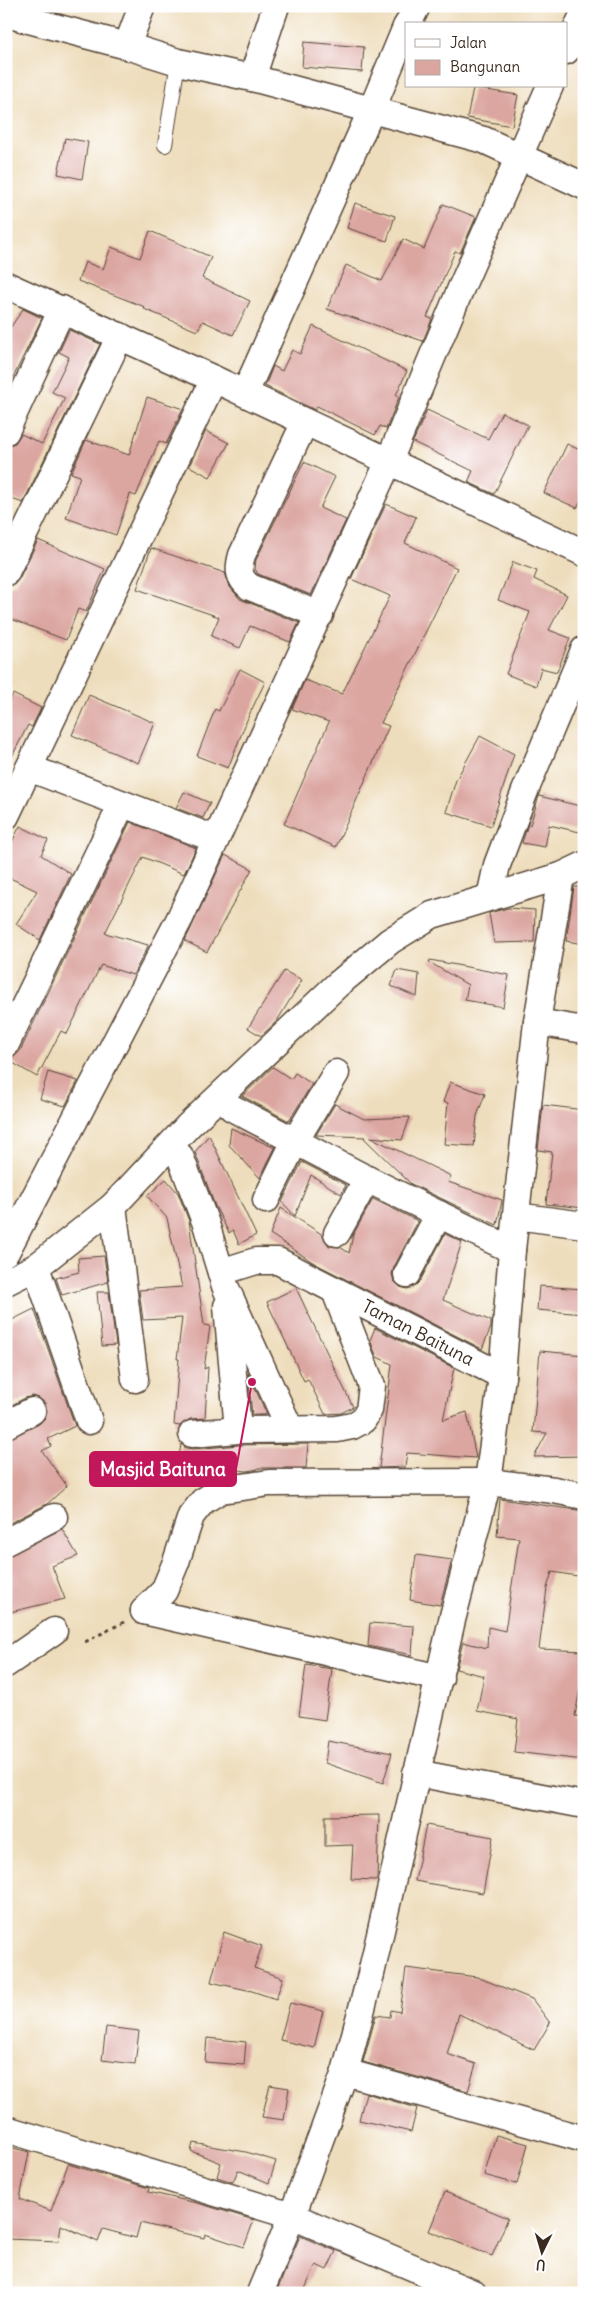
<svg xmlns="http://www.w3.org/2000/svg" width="590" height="2299" viewBox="0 0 590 2299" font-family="Delius,sans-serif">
<rect width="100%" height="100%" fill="#fff"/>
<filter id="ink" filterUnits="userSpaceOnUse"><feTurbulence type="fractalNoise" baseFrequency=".02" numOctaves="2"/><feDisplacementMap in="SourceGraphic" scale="10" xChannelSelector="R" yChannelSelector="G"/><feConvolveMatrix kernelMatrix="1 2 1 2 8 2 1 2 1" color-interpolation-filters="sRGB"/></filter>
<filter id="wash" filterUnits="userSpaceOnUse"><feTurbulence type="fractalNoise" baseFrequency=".0096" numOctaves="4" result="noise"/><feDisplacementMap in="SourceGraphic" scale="20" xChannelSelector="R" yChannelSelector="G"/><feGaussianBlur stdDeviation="1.12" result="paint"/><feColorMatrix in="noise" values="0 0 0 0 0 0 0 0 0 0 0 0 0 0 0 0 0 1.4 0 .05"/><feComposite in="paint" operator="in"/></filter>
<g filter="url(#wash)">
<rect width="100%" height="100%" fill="#eeddbc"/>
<g id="blocks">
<g fill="#dba5a0">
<polygon points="304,42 364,47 362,72 302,67"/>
<polygon points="473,88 518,95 512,126 467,118"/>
<polygon points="65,138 88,142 82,179 58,174"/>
<polygon points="355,203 395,216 387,241 347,228"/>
<polygon points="443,204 476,217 460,253 455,251 427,317 432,319 423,341 327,309 346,265 382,281 403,239 424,249"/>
<polygon points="150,231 211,257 202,278 250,301 233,335 203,321 197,331 144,309 145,307 78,281 85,262 103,269 111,247 140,258"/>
<polygon points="23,309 42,318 6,392 6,334"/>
<polygon points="313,326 407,371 396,395 399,397 386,429 380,426 375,435 317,406 315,410 265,386 273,366 282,371 292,350 300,354"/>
<polygon points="69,330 100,344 23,503 6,497 6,446 15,443 21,434 42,444 65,398 52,392 69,357 59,352"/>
<polygon points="147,397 183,409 166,444 159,441 136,496 130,494 116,535 66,518 80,476 71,473 86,440 129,455"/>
<polygon points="427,410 488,439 502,412 528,425 494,494 468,482 473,471 413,442"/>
<polygon points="206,431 229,443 210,477 189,466"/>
<polygon points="567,444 584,452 584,494 577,508 544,493"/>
<polygon points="304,462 335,477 320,508 346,520 311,595 258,574 255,569 256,560"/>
<polygon points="386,504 416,517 405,543 457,568 381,723 389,726 336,847 284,824 329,722 292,709 305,680 342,694 390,596 351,579"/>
<polygon points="38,540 105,569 86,612 78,609 66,640 6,617 6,587 14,585 19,579"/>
<polygon points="151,548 225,573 230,587 240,599 299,623 290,642 250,626 240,648 211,636 219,617 137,589"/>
<polygon points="513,562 537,571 534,579 567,595 549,630 570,638 557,672 541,668 536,686 506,674 530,612 498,600"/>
<polygon points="240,669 265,682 249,715 228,768 197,756 215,709 219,711"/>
<polygon points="13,694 41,708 32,727 28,725 6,768 6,707"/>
<polygon points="89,695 155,723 138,763 72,735"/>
<polygon points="480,736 514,754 491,826 446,812 456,780"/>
<polygon points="184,792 210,803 203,818 176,808"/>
<polygon points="539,796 584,807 584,833 549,825 545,847 522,843 528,824 530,825"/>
<polygon points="130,822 196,848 184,874 143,857 105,933 148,945 147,948 133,975 101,965 67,1034 61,1031 37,1077 6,1059 14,1057 20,1051"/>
<polygon points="20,826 48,840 41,855 71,874 40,940 16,924 37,891 6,876 6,854"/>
<polygon points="225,855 252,869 207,952 185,941"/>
<polygon points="574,887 584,887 584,944 566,941"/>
<polygon points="508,908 535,910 534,942 494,943 489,913"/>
<polygon points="430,960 509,975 503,1007 465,1000 468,985 429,962"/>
<polygon points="397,970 419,974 417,997 391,986"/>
<polygon points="284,971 302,980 277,1021 261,1036 248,1028"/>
<polygon points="273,1067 291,1079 295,1073 312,1084 289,1121 242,1096"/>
<polygon points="48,1072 78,1081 65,1106 40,1099"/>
<polygon points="450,1082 485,1094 477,1116 474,1146 444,1144 448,1103 443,1102"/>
<polygon points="335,1104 364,1119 410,1117 402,1140 370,1137 451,1176 448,1182 502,1200 497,1225 411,1184 364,1138 365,1137 316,1135"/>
<polygon points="543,1105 584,1110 584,1208 546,1204 552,1152 538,1150"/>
<polygon points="231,1128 275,1148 260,1178 229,1145"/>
<polygon points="209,1135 256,1235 239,1244 233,1230 229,1233 215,1206 195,1152"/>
<polygon points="302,1162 346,1185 341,1194 311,1175 295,1216 282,1202"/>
<polygon points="166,1179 178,1193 189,1221 204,1325 210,1326 204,1369 208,1367 205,1418 190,1419 180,1426 174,1425 179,1359 177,1359 182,1318 143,1320 139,1290 182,1287 167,1218 147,1196"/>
<polygon points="373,1199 418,1221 394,1267 392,1274 394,1281 400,1287 407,1289 414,1287 420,1281 445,1234 462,1242 443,1300 491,1321 491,1327 482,1349 314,1263 270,1234 281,1208 323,1235 329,1246 340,1247 349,1253 353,1235"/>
<polygon points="104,1256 108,1282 62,1295 56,1278 79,1272 78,1258"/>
<polygon points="539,1286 584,1289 584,1314 537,1310"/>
<polygon points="296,1288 353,1407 341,1413 325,1414 308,1379 304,1381 267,1302"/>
<polygon points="97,1292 109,1292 116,1345 102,1346"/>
<polygon points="34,1309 75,1426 48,1439 51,1446 42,1451 67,1486 47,1504 6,1525 6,1440 39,1424 45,1418 47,1411 45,1403 39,1398 33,1396 25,1398 6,1408 6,1323"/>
<polygon points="375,1328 454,1368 443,1420 467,1412 476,1458 407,1453 405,1467 379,1468 392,1364 377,1357 370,1340"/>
<polygon points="540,1351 584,1355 584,1456 534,1457 547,1433 533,1432"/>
<polygon points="248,1373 267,1415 252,1415"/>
<polygon points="181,1444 186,1448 193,1449 239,1445 308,1444 306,1468 258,1468 258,1469 247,1471 221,1468 220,1475 217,1476 177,1471"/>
<polygon points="500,1499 584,1511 584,1577 552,1572 547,1588 539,1649 584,1651 584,1677 582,1677 575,1716 584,1717 584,1760 514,1752 518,1719 477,1711 484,1676 456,1669 463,1642 487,1648 488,1627 505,1631 519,1538 497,1536"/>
<polygon points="62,1529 78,1556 52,1566 65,1599 6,1613 6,1557"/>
<polygon points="416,1555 452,1560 440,1605 410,1600"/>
<polygon points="370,1623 414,1626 412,1655 368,1646"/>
<polygon points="306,1665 332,1669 325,1720 299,1716"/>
<polygon points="328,1741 392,1753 383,1783 325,1763"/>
<polygon points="379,1815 377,1880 351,1879 353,1845 325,1846 325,1816"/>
<polygon points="426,1825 493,1837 483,1893 415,1881"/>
<polygon points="224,1932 262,1946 254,1968 283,1978 276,1999 252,1991 211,1982"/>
<polygon points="406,1968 477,1977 532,1999 550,2023 534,2050 459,2014 447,2054 476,2064 468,2091 363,2062 376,2015 390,2017 391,2010 400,2012"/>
<polygon points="290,2003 323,2011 314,2048 280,2040"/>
<polygon points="106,2027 139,2031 135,2064 102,2060"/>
<polygon points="207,2038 246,2042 244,2065 205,2062"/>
<polygon points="270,2085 289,2088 284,2120 262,2117"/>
<polygon points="366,2093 417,2108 411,2132 359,2120"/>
<polygon points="496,2135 528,2144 517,2184 484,2175"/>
<polygon points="193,2143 246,2152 276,2161 269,2183 238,2170 233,2182 217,2177 221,2163 191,2151"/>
<polygon points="6,2146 29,2152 20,2199 51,2211 68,2164 149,2188 148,2192 201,2204 254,2220 244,2247 205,2234 204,2238 140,2223 136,2238 103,2229 98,2242 61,2225 59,2241 6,2239"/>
<polygon points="445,2192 508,2218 492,2256 429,2231"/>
<polygon points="300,2236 336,2251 327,2270 316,2265 303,2293 276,2293"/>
</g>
</g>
</g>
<g filter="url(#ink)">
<use href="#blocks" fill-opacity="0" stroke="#564536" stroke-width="1"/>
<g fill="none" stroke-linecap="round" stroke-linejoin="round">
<defs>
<polyline id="service" points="165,145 178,62"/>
<g id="minor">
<polyline points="6,14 127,46 178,62 252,78 484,140 584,186"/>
<polyline points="408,24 417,6"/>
<polyline points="127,46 142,6"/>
<polyline points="566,51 584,13"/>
<polyline points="252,78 276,6"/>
<polyline points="6,285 214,379 584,553"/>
<polyline points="245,393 372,109 406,27"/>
<path d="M305,422L242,555C238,569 238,578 250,587L320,615"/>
<polyline points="6,431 62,309"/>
<polyline points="6,572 120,336"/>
<polyline points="29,768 215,839"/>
<polyline points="6,816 214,379"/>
<polyline points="490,897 497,865 525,791 584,650"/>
<polyline points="537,1022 584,1030"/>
<polyline points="6,1044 122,804"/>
<polyline points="232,1108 367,1179 512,1250"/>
<polyline points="180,1156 206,1224 225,1286 290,1429"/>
<polyline points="266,1200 295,1141 336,1073"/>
<polyline points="113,1206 135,1379"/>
<polyline points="516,1216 584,1225"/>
<polyline points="337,1233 367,1179"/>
<polyline points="6,1252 180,918 389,461 461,288 550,86"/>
<polyline points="36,1267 89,1421"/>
<path id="s1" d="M221,1272L256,1261H278L502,1376"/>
<polyline points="407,1274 439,1214"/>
<polyline points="6,1282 36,1267 113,1206 188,1126 337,985 390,941 432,915 561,876 584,865"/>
<polyline points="227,1306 238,1430"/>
<polyline points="6,1425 32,1411"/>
<polyline points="192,1434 238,1430 337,1429 352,1426 363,1420 369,1410 372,1386 335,1291"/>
<polyline points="6,1542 54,1517"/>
<polyline points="144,1611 164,1591 176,1562 191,1516 203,1501 221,1490 269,1483 488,1482 554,1490 584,1496"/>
<polyline points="144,1611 440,1678"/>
<polyline points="6,1664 54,1631"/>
<polyline points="416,1773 584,1805"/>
<polyline points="345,2072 584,2139"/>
<polyline points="6,2129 292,2216 473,2293"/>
<polyline points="260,2293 292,2216 345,2072 371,1974 452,1620 488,1482 502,1376 512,1250 537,1022 561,876"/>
</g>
</defs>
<use href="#service" stroke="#564536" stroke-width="16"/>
<use href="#minor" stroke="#564536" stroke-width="29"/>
<polyline stroke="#564536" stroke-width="3" stroke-dasharray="4 4" stroke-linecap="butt" points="85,1642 124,1622"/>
<use href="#service" stroke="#fff" stroke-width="14"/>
<use href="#minor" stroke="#fff" stroke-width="26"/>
</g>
</g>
<g text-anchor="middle" stroke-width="4.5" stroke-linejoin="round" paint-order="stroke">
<g font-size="18" fill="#3b2a1e" stroke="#fff">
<text dy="6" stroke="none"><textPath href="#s1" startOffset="216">Taman Baituna</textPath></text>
</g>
</g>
<path fill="none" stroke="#c2185b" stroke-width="2" d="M252 1382L236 1469"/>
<circle fill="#c2185b" stroke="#fff" stroke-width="2" cx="252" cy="1382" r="5"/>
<rect fill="#c2185b" stroke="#c2185b" stroke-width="2" x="90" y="1452" width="146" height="34" rx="5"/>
<g font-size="19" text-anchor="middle" font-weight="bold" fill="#fff">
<text x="163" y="1476">Masjid Baituna</text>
</g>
<rect width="590" height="2299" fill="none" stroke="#fff" stroke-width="25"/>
<rect x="405" y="22" width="162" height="65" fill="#ffffff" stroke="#b1aaa5"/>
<rect x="415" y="39" width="25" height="8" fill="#ffffff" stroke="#b1aaa5"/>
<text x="450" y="48" font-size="15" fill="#3b2a1e">Jalan</text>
<rect x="415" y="60" width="25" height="15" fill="#dba5a0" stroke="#b1aaa5"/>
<text x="450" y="72" font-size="15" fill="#3b2a1e">Bangunan</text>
<g transform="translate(542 2252) rotate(185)" stroke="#ffffff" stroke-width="4" paint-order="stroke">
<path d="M0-4L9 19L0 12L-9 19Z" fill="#3b2a1e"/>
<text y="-8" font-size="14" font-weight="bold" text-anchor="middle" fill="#3b2a1e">U</text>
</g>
</svg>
